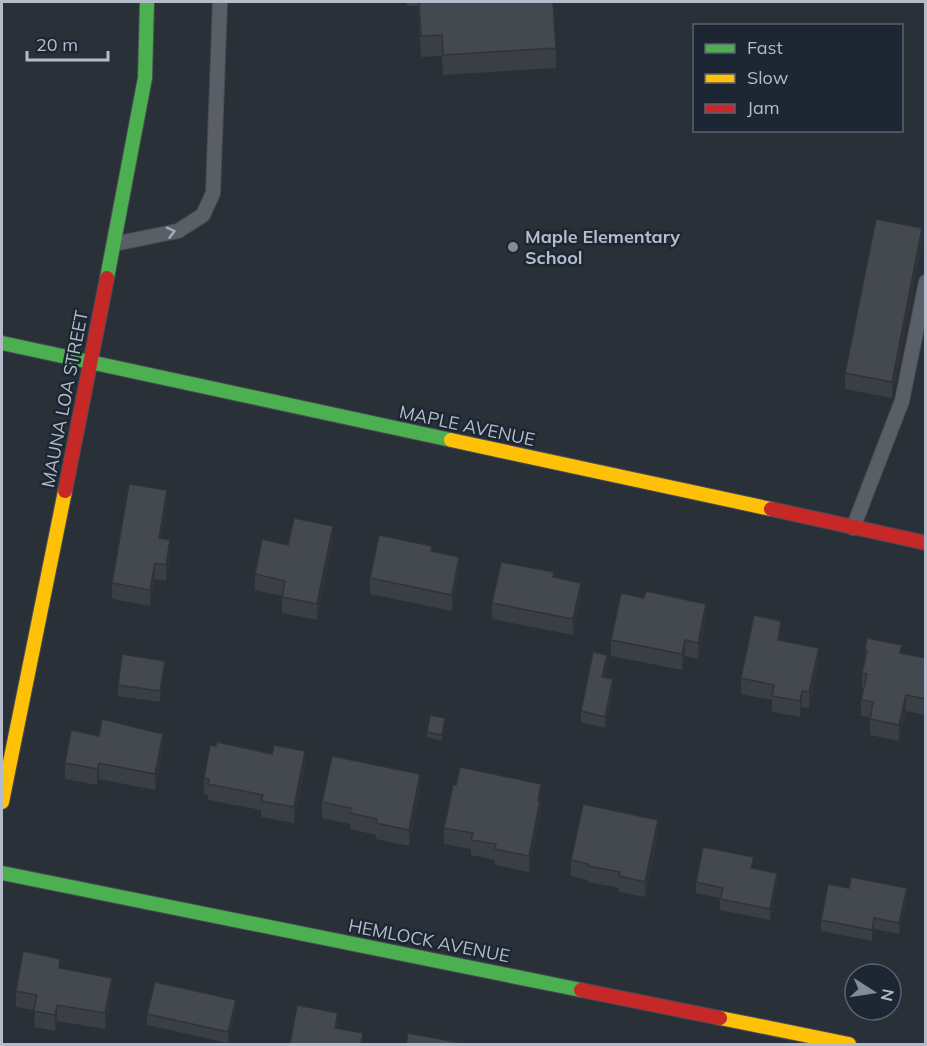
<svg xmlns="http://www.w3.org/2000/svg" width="927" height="1046" viewBox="0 0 927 1046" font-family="Mulish,sans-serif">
<rect width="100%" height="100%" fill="#2a3038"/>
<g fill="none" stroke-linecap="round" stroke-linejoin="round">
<defs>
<g id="lane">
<polyline points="114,244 178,231 203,215 213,193 220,2"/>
<polyline points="853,528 902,401 926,282"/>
</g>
<g id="fast">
<polyline points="107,278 145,78 147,2"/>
<polyline points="2,343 451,440"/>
<polyline points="2,873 581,990"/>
</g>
<g id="slow">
<polyline points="451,440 771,509"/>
<polyline points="2,802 65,491"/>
<polyline points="720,1018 849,1044"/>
</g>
<g id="jam">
<polyline points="65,491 107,278"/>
<polyline points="771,509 926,543"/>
<polyline points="581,990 720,1018"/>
</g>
</defs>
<use href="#lane" stroke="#484c53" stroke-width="16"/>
<use href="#fast" stroke="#484c53" stroke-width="16"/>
<use href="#slow" stroke="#484c53" stroke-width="16"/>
<use href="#jam" stroke="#484c53" stroke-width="16"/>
<use href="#lane" stroke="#5a5e66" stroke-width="14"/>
<use href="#fast" stroke="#4caf50" stroke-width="14"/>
<use href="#slow" stroke="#ffc107" stroke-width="14"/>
<use href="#jam" stroke="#c62828" stroke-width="14"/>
</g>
<g fill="#3a3f45">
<polygon points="407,2 553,2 556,48 556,68 443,75 442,56 421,57 418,6 407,6"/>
<polygon points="922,244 892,398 845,389 845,373"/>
<polygon points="167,506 161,539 170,556 166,581 155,579 150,606 112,599 112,583"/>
<polygon points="333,542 317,620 282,613 282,596 255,590 255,574 288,545"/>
<polygon points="432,551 459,573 452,611 370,594 370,578"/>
<polygon points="554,577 581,599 573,635 492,619 492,603"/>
<polygon points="706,620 698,659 685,656 682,670 611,656 611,640"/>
<polygon points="781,637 780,640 819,664 809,708 802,707 800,717 772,712 772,700 741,694 741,678"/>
<polygon points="865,650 902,653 926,658 926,715 906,711 899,741 870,735 870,717 861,716 861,700 863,689 862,689 862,673 865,661"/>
<polygon points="607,666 605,677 613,690 605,728 581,722 581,711"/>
<polygon points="165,672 160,702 118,696 118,685"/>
<polygon points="445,724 442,741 427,737 427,732"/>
<polygon points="163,750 155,790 99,779 97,785 65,779 65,763"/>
<polygon points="305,767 294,823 261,817 261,810 208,800 208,795 204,794 204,778"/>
<polygon points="420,790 409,846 376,839 376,835 350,829 350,824 322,818 322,802"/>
<polygon points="541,800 540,817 529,872 495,865 495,860 471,855 471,849 444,844 444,828"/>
<polygon points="658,836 645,897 619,892 619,888 588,882 588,880 571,876 571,860"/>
<polygon points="754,868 777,884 770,920 720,910 720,898 696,893 696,882"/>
<polygon points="907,899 899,934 874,929 872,941 821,931 821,920"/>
<polygon points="60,968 112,994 105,1029 57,1021 55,1031 34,1027 35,1010 16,1007 16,991"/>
<polygon points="236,1011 228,1043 147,1025 147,1014"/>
</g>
<g fill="#303338">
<polygon points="922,228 922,244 892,398 892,382"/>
<polygon points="167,490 167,506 159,554 159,538"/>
<polygon points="333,526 333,542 317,620 317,604"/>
<polygon points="170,540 170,556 166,581 166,565"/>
<polygon points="459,557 459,573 452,611 452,595"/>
<polygon points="155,563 155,579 150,606 150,590"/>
<polygon points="581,583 581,599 573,635 573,619"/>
<polygon points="706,604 706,620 698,659 698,643"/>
<polygon points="781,621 781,637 778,656 778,640"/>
<polygon points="685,640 685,656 682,670 682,654"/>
<polygon points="819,648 819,664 809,708 809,692"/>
<polygon points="607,655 607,666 602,688 602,677"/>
<polygon points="165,661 165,672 160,702 160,691"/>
<polygon points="613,679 613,690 605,728 605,717"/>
<polygon points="802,691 802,707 800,717 800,701"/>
<polygon points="906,695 906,711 899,741 899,725"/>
<polygon points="445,718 445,724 442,741 442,735"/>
<polygon points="163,734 163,750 155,790 155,774"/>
<polygon points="305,751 305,767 294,823 294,807"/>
<polygon points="99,763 99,779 97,785 97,769"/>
<polygon points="420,774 420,790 409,846 409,830"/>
<polygon points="541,784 540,817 529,872 529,856"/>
<polygon points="658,820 658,836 645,897 645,882"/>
<polygon points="777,873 777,884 770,920 770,909"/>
<polygon points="907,888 907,899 899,934 899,923"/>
<polygon points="874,918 874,929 872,941 872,930"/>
<polygon points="112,978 112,994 105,1029 105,1013"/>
<polygon points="236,1000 236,1011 228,1043 228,1032"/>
<polygon points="57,1005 57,1021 55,1031 55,1015"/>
<polygon points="338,1013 338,1029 335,1028"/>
</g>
<g fill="#444950" stroke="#303338" stroke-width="1.5">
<polygon points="419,2 553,2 556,48 443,55 442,35 421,36"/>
<polygon points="876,219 922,228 892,382 845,373"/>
<polygon points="129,484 167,490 159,538 170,540 166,565 155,563 150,590 112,583"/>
<polygon points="294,518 333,526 317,604 282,597 285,581 255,574 262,539 288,545"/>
<polygon points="379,535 432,546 431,551 459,557 452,595 370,578"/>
<polygon points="501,562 554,572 553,577 581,583 573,619 492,603"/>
<polygon points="646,591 706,604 698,643 685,640 682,654 611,640 621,593 644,598"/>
<polygon points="754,615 781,621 778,640 819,648 809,692 802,691 800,701 772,696 774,685 741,678"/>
<polygon points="867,638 902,645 900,653 926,658 926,699 906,695 899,725 870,719 873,702 861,700 867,674 862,673 867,651 865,650"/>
<polygon points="593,652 607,655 602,677 613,679 605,717 581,711"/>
<polygon points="122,654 165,661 160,691 118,685"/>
<polygon points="430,715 445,718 442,735 427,732"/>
<polygon points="102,719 163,734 155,774 99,763 97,769 65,763 71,730 99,736"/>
<polygon points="217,742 272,754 274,745 305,751 294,807 261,801 263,795 208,784 209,779 204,778 210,745 216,746"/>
<polygon points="332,756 420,774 409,830 376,823 377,819 350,813 351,808 322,802"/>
<polygon points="460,767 541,784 538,800 540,801 529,856 495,849 496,844 471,840 473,833 444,828 453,785 456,785"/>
<polygon points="583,804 658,820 645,882 619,876 620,872 588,866 588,864 571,860"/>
<polygon points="703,847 754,857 751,868 777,873 770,909 720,899 723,888 696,882"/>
<polygon points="851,877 907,888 899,923 874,918 872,930 821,920 828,884 849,888"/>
<polygon points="23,951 60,959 59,968 112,978 105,1013 57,1005 55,1015 34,1011 37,995 16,991"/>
<polygon points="155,982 236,1000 228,1032 147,1014"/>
<polygon points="297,1005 338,1013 335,1028 363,1033 361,1044 290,1044"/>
<polygon points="408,1033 467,1044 406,1044"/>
</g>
<defs><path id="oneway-chevron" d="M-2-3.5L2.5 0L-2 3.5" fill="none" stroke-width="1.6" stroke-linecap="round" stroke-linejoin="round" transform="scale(1.5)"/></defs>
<use stroke="#a2a9b5" href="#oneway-chevron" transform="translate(171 232) rotate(-15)"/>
<circle fill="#848b96" stroke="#1d2633" stroke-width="2" cx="513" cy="247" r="6"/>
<g text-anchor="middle" stroke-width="5" stroke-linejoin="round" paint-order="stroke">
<g font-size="18" font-weight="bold" fill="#b4bcc9" stroke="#1d2633" text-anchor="start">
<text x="525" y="243">Maple Elementary<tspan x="525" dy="21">School</tspan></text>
</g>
<g font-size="18" fill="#b4bcc9" stroke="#1d2633">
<text transform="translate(65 399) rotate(-79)" y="6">MAUNA LOA STREET</text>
<text transform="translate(467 426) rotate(12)" y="6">MAPLE AVENUE</text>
<text transform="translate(429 941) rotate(11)" y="6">HEMLOCK AVENUE</text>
</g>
</g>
<rect width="927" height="1046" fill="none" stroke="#b4bcc9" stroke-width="6"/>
<rect x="693" y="24" width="210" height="108" fill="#1d2633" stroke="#59626f" stroke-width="1.5"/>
<rect x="705" y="44" width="30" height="9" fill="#4caf50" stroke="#59626f" stroke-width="1.5"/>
<text x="747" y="54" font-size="18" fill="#b4bcc9">Fast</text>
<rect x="705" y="74" width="30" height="9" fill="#ffc107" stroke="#59626f" stroke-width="1.5"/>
<text x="747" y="84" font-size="18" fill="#b4bcc9">Slow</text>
<rect x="705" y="104" width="30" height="9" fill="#c62828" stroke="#59626f" stroke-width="1.5"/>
<text x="747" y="114" font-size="18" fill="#b4bcc9">Jam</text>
<g transform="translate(873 992) rotate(102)"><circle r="28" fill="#1d2633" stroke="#59626f" stroke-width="1.5"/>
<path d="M0-4.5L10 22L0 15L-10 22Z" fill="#848b96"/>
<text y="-9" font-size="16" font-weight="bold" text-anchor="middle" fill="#b4bcc9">N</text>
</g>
<path d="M27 51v9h81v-9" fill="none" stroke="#b4bcc9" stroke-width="3"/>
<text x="36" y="51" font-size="18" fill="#b4bcc9" stroke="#1d2633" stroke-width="4.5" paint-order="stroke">20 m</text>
</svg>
